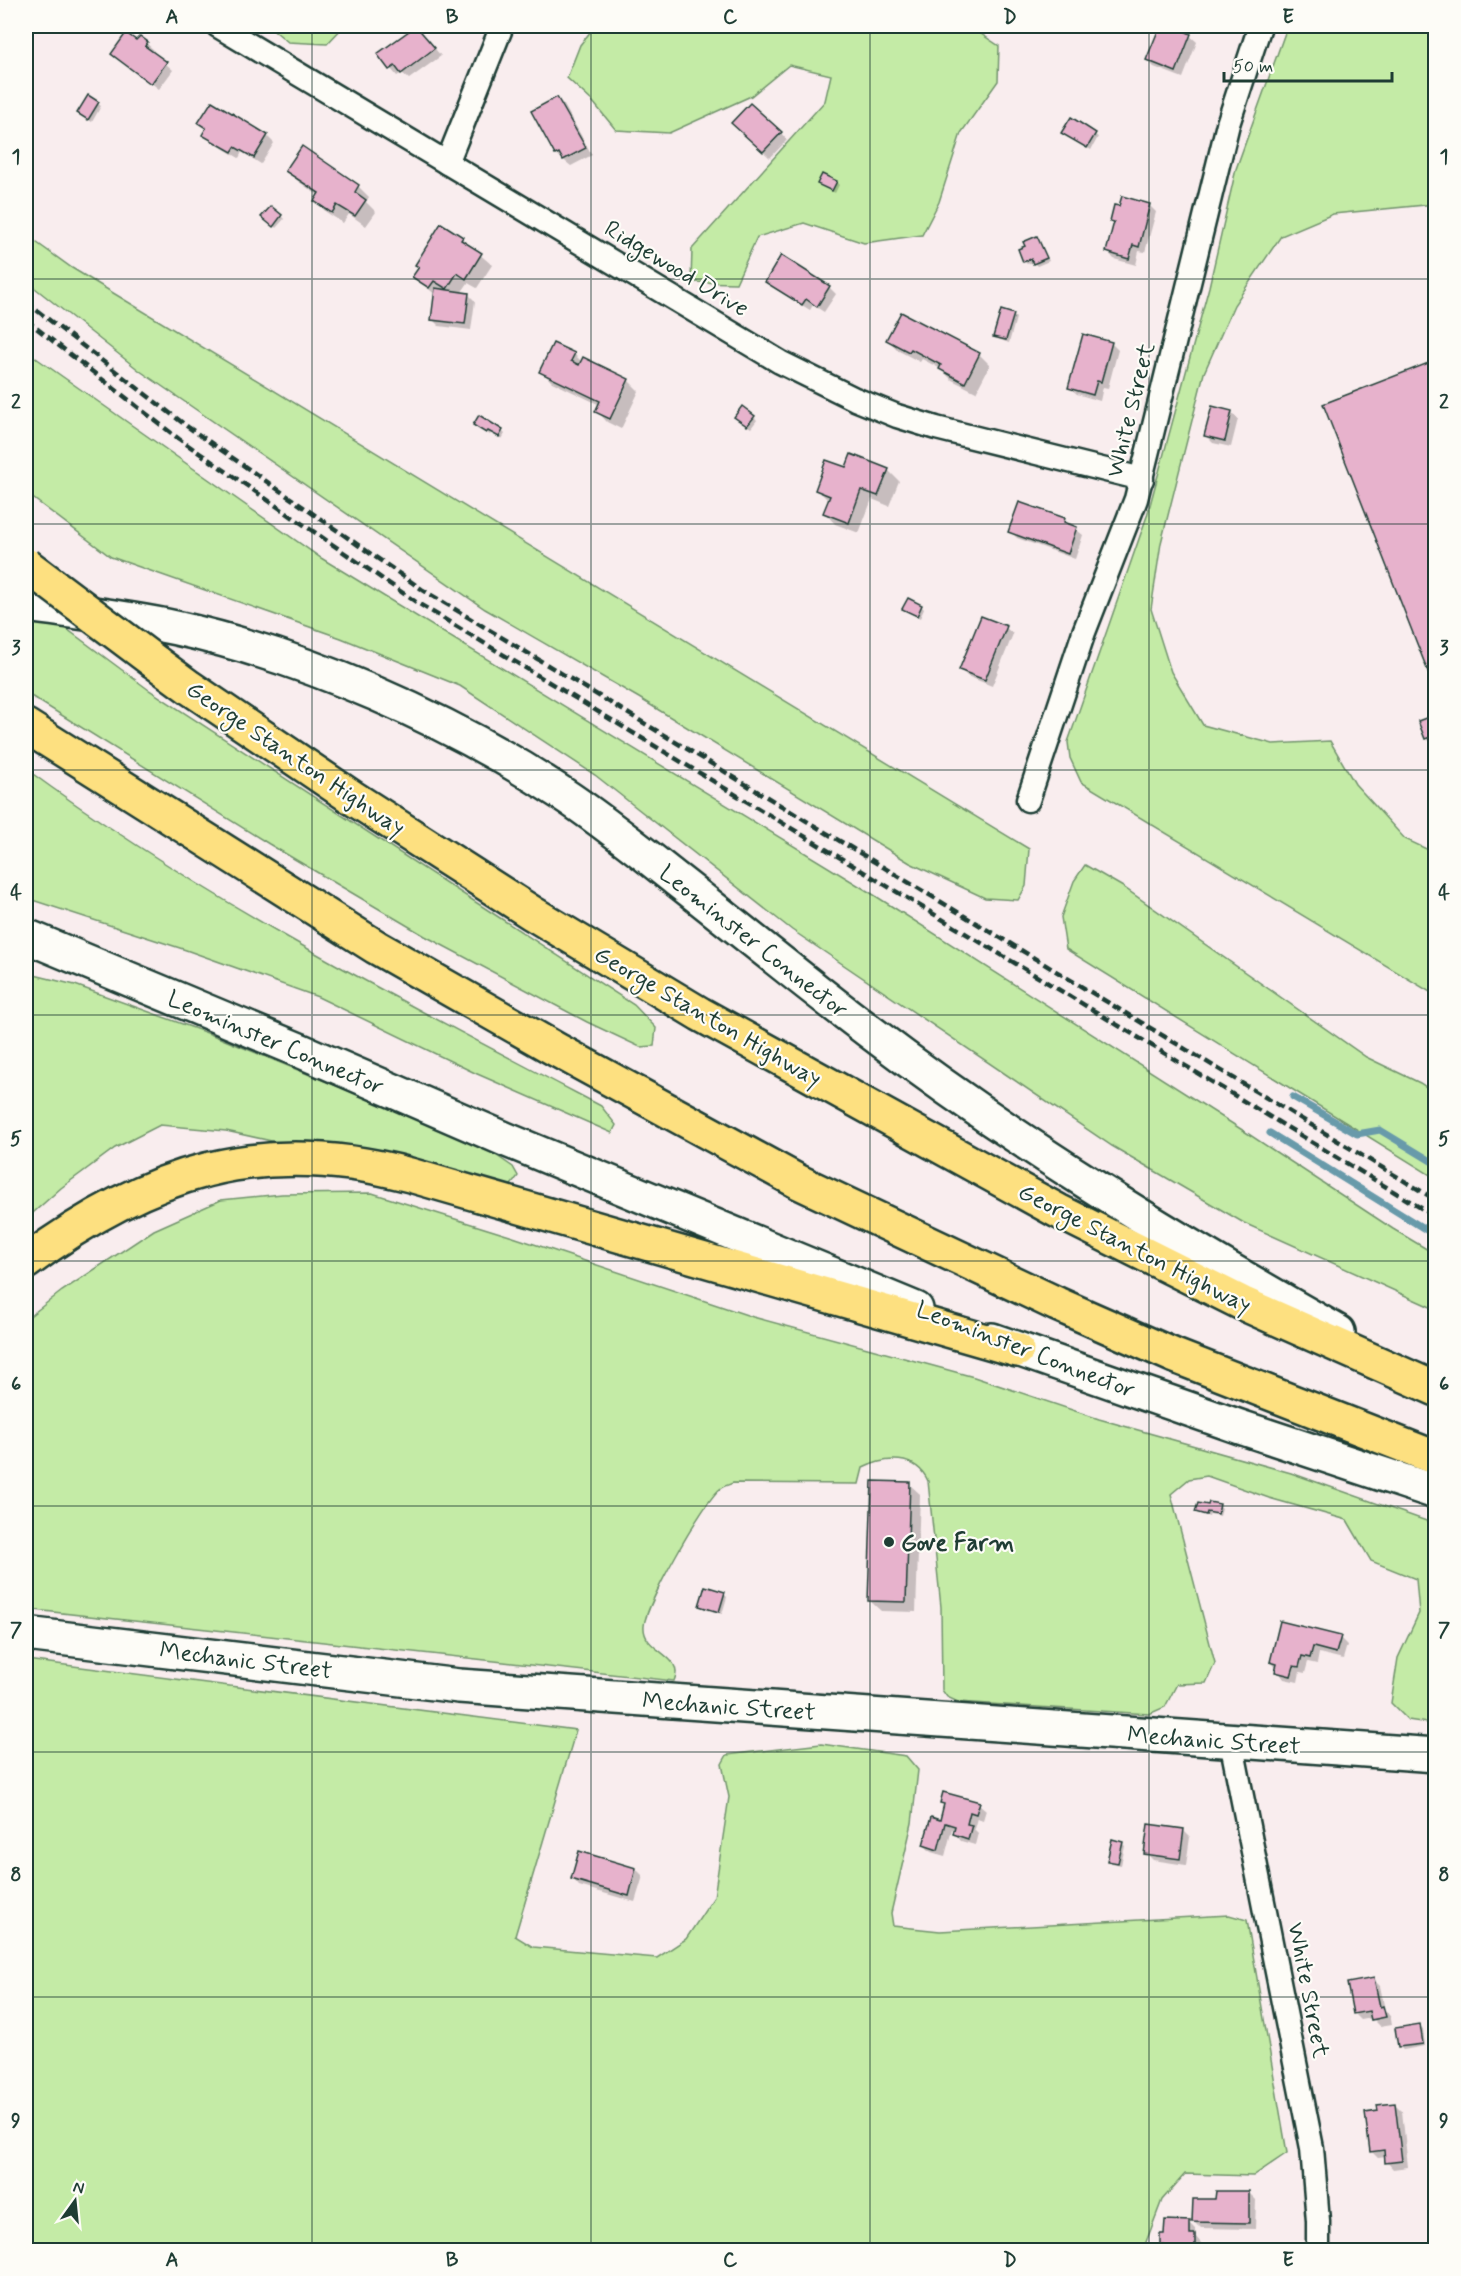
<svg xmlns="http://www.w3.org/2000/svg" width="1461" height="2276" viewBox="0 0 1461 2276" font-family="Mynerve,sans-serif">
<rect width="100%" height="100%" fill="#f9edee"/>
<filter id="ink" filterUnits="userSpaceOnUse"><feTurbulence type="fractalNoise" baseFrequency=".0167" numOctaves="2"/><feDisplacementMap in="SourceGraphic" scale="12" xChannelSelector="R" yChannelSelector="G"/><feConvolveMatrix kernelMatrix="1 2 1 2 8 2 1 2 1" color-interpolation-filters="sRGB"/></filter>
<g filter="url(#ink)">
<g fill="#c4eba6" stroke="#72946d" stroke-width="1.5">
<polygon points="269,26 344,26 327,44 288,42"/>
<polygon points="595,26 969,26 999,46 998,81 961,133 939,202 922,235 864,243 804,223 757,237 736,283 691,282 692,249 825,101 831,75 789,65 751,96 669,133 616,130 593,102 567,78 580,45"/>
<polygon points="1291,26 1435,26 1435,204 1333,214 1281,236 1234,305 1204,373 1161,543 1151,609 1171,672 1203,725 1273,744 1330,741 1355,784 1405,839 1435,853 1435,995 1081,782 1070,758 1068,742 1147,516 1209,287 1236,169 1286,30"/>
<polygon points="26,235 72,268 1029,849 1026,886 1018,900 985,898 910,863 639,698 485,609 140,371 26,281"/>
<polygon points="26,351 321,558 874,895 1247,1133 1393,1229 1435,1254 1435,1309 1244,1223 1112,1146 792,930 595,775 460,686 341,638 111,557 26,493"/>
<polygon points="26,621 64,627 149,690 634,1005 656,1028 654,1046 640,1047 587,1022 425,936 269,844 26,693"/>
<path d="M26,769C206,901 404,1003 601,1106L616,1125L612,1133L475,1073L318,997L186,950L26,898Z"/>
<polygon points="1085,865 1123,887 1366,1057 1420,1083 1435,1093 1435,1178 1066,949 1061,917 1074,881"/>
<polygon points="26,973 75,985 210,1034 481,1145 513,1167 518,1176 509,1188 330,1144 276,1142 226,1131 160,1125 115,1148 61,1188 26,1219"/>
<path d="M372,1193L513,1237L753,1317L974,1377L1099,1419L1291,1473L1435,1524V1722L1434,1724L1408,1720L1391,1703L1398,1658L1419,1613L1416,1579L1371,1561L1347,1520L1269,1498L1207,1476L1189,1479L1171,1494L1215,1663L1206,1683L1177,1684L1165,1707L1149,1714L958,1702L947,1697L942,1690L941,1607L928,1481C916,1454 885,1457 863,1468L859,1484L733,1483C729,1485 723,1486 720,1489C704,1501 645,1606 644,1626C642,1652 686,1655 674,1681L26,1609V1319L62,1291L154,1230L221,1200L282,1194Z"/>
<polygon points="26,1660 576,1730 515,1936 533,1947 657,1958 686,1939 714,1897 729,1797 722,1764 727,1755 821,1744 906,1756 918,1770 912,1823 891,1913 893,1926 940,1931 1229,1915 1247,1920 1287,2153 1253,2176 1185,2174 1162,2200 1143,2250 26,2250"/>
</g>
<g fill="#0003">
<polygon points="1161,26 1191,26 1188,34 1197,42 1183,78 1154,67 1147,60"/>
<polygon points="417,27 441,56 409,79 402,73 397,76 379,55"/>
<polygon points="140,38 154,50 152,52 173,70 159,89 113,54 136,43"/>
<polygon points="88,97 101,106 92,122 82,116"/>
<polygon points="557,98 564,105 592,155 571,166 556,154"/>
<polygon points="1071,119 1098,137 1091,150 1066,135"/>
<polygon points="200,123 267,136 274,143 261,164 242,152 239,158 211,141 204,134 207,130"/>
<polygon points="740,130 781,133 787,140 770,158"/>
<polygon points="302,148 358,186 369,197 366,202 376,212 366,226 349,214 343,223 326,212 316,201 319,196 298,181 287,171"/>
<polygon points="836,182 839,185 835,193 819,184"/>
<polygon points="1149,205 1156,212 1145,252 1139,251 1136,265 1114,259 1108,252 1115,224 1111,220"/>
<polygon points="281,216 284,219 276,228 266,220"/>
<polygon points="442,226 462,239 492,265 477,288 468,283 461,293 468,294 475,301 471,330 439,326 432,319 436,295 414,277"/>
<polygon points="1037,238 1049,261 1037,266 1033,262 1027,264 1024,261"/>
<polygon points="767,281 829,287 836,294 824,312 813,305 810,310 774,288"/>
<polygon points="1013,315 1016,318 1009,343 998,339 995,336"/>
<polygon points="888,340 979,354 990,365 976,392 952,380 941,369 922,359 920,362 899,351"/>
<polygon points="1111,343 1118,350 1108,388 1103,387 1100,401 1077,394 1070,388"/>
<polygon points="574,354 582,362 628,380 639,391 621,429 607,422 597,411 600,405 552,382 541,371"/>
<polygon points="1231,412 1238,419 1231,447 1213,443 1206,436"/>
<polygon points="754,417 757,420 751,428 739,420"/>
<polygon points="475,425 502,431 505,434 502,439 491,432 490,435"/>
<polygon points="847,469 888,470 899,481 889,506 872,499 859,533 835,524 825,513 829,501 817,489"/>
<polygon points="1064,520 1083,535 1075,559 1017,538 1010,531"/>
<polygon points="921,606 924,609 920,618 904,609"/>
<polygon points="1006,628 1013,634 992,686 967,676 960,669"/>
<polygon points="1434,716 1436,718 1436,739 1429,741 1426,738"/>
<polygon points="909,1484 920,1494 916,1612 881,1611 870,1601"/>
<polygon points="1219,1506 1222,1509 1220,1516 1210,1514 1209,1517 1197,1512"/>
<polygon points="724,1594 727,1597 722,1614 704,1609 701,1606"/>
<polygon points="1281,1623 1340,1638 1347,1645 1343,1659 1319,1653 1317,1664 1308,1662 1305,1673 1300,1672 1298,1682 1284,1679 1271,1661"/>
<polygon points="942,1802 979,1804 986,1810 983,1820 977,1818 974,1829 978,1833 975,1845 961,1841 955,1834 956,1830 952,1829 945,1856 931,1852 924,1845 941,1822 945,1806"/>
<polygon points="1183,1830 1190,1837 1186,1865 1153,1860 1146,1853"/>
<polygon points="1122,1843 1125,1846 1121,1865 1112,1863 1109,1860"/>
<polygon points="636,1869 643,1876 635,1902 579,1886 573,1879"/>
<polygon points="1373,1979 1380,1986 1385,2010 1390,2015 1392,2024 1380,2026 1372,2018 1361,2020 1354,2013"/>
<polygon points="1420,2026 1423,2029 1425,2046 1403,2050 1400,2047"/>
<polygon points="1395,2104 1402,2111 1408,2167 1393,2169 1387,2162 1386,2157 1378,2158 1371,2151 1380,2112"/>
<polygon points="1249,2193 1256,2200 1255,2229 1201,2228 1194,2221 1217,2201"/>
<polygon points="1189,2222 1196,2229 1196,2237 1201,2243 1201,2250 1167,2250 1162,2245"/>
</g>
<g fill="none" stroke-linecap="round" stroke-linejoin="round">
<g stroke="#689aaa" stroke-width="7">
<polyline points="1293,1097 1357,1134 1380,1130 1436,1164"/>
<polyline points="1270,1133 1436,1236"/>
</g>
</g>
<g fill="#e7b2cc" stroke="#1f3d34" stroke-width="1.5">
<polygon points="416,26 435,48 401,74 395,66 389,70 377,54"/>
<polygon points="1160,26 1182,26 1180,29 1191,34 1176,72 1146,60"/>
<polygon points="126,33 136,40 140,36 148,42 145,46 167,62 151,84 111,54"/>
<polygon points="88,95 99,102 88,120 77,113"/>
<polygon points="557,97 586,148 563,160 559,153 555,155 531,111"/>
<polygon points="212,101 268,135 254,158 235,147 232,152 202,135 206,128 198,123"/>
<polygon points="750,103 782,132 763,152 731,123"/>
<polygon points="1071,117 1096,133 1087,148 1061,133"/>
<polygon points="302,146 359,185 355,192 366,200 355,216 337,205 332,213 314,201 319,193 285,171"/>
<polygon points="822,174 837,181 832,191 817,184"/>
<polygon points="1122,196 1150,204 1139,247 1133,245 1129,259 1106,252 1114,222 1110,221 1114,205 1119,206"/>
<polygon points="271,206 282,215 273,227 261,217"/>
<polygon points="441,223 463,237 461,240 482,253 466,279 457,273 447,289 434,281 429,288 412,277 419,267 415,265"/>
<polygon points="1037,236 1047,258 1033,264 1031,259 1023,262 1018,249 1025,246 1023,242"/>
<polygon points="781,255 830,286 817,307 806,299 802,305 765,282"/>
<polygon points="435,288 469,293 465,324 431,320"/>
<polygon points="1001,310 1014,314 1006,340 993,337"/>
<polygon points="901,312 980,353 965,383 939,369 941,365 911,349 909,352 886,340"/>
<polygon points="1083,334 1112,342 1101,382 1097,381 1093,395 1068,388"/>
<polygon points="553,343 575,353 571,361 579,365 583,357 629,379 610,419 595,412 600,401 539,372"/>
<polygon points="1436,360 1436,692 1323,404"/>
<polygon points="742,406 755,416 747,426 734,417"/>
<polygon points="1212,406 1232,411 1225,441 1204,436"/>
<polygon points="479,415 503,430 499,437 488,431 486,433 473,425"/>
<polygon points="851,454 889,469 878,496 861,490 849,523 823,513 830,496 815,490 826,460 846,467"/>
<polygon points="1019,502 1065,518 1064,522 1077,527 1068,554 1008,532"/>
<polygon points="908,598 922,605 917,616 902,609"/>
<polygon points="981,616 1007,626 985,680 959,670"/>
<polygon points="1434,715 1436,735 1425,739 1418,721"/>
<polygon points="872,1481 910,1482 906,1602 868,1601"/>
<polygon points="1209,1502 1220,1504 1218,1514 1207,1512 1206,1515 1195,1512 1198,1503 1208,1505"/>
<polygon points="705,1586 725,1592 719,1612 699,1606"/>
<polygon points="1280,1621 1341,1636 1336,1653 1313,1647 1310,1658 1302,1656 1299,1667 1294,1666 1291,1676 1275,1672 1277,1664 1270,1662"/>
<polygon points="943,1792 980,1802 976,1814 970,1812 967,1824 972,1825 968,1839 953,1834 955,1826 945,1823 938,1850 923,1845 931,1817 940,1820 944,1804 940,1803"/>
<polygon points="1148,1824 1184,1829 1180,1859 1144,1854"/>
<polygon points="1112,1839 1123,1842 1118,1863 1107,1861"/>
<polygon points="579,1851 636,1868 629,1896 571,1879"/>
<polygon points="1374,1978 1380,2007 1383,2006 1386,2017 1371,2020 1369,2011 1353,2014 1347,1983"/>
<polygon points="1420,2024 1423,2044 1398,2047 1395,2028"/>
<polygon points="1395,2103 1402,2161 1385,2163 1384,2150 1370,2152 1365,2113 1378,2111 1377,2105"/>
<polygon points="1216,2191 1249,2191 1249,2223 1192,2222 1193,2199 1215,2199"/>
<polygon points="1165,2220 1190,2221 1190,2234 1195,2234 1195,2250 1167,2250 1167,2246 1160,2245 1160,2234 1164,2234"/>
</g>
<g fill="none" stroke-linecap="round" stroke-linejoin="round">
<defs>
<g id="minor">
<polyline points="218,26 780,362 855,399 897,416 936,428 1142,479"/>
<polyline points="447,163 502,26"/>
<polyline points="1028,800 1084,632 1136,499 1228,124 1260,26"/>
<polyline points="1231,1741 1312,2148 1318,2221 1318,2250"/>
</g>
<g id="secondary">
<path d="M26,605C76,612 127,617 176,628C307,657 449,719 561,793C601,819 639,850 677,880C741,930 804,982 869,1031C1016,1143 1177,1241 1338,1332"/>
<polyline points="26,936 299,1050 507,1140 916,1309"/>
<polyline points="992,1340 1240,1427 1436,1492"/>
<polyline points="26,1634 459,1686 1436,1755"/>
</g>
<g id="motorway">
<polyline points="155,662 189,687 353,798 532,913 700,1014 1058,1211 1242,1303 1436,1389"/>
<polyline points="26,726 376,947 557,1050 799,1182 1057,1304 1175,1356 1436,1458"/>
<path d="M26,1262C147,1172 260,1135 410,1175L1017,1350"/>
</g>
</defs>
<use href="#minor" stroke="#1f3d34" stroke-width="27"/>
<use href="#secondary" stroke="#1f3d34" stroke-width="38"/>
<use href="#motorway" stroke="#1f3d34" stroke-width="38"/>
<use href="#minor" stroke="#fdfcf7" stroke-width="22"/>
<use href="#secondary" stroke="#fdfcf7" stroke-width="33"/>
<use href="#motorway" stroke="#fde080" stroke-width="33"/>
<g stroke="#1f3d34" stroke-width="4.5" stroke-dasharray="9 4.5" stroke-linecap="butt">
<polyline points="26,302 188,427 423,590 1436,1200"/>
<polyline points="26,320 179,439 416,602 1436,1217"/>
</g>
<defs>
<polyline id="motorway-bridge" points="26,565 155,662"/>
</defs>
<use href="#motorway-bridge" stroke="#1f3d34" stroke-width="38" stroke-linecap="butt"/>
<use href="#motorway-bridge" stroke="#fde080" stroke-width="33"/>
</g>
</g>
<path fill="none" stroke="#1f3d34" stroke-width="1.5" stroke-opacity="0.55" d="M312,26V2250M591,26V2250M870,26V2250M1149,26V2250M26,279H1436M26,524H1436M26,770H1436M26,1015H1436M26,1261H1436M26,1506H1436M26,1752H1436M26,1997H1436"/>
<circle fill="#1f3d34" stroke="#fdfcf7" stroke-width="2" cx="889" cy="1542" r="6"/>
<g text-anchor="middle" stroke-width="4.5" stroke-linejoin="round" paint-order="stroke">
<g font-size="24" fill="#1f3d34" stroke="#fdfcf7">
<text transform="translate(677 268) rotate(31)" y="8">Ridgewood Drive</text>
<text transform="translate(1130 410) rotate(-76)" y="8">White Street</text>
<text transform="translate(296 758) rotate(34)" y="8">George Stanton Highway</text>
<text transform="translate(754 941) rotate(38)" y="8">Leominster Connector</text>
<text transform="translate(708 1016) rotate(30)" y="8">George Stanton Highway</text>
<text transform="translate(276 1042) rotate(23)" y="8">Leominster Connector</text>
<text transform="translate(1135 1248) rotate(27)" y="8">George Stanton Highway</text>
<text transform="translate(1026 1349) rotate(21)" y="8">Leominster Connector</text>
<text transform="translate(246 1660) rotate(7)" y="8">Mechanic Street</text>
<text transform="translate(729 1706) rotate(4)" y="8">Mechanic Street</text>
<text transform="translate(1214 1740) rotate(4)" y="8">Mechanic Street</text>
<text transform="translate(1309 1990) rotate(79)" y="8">White Street</text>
</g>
<g font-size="24" font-weight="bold" fill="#1f3d34" stroke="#fdfcf7" text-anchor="start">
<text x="901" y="1550">Gove Farm</text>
</g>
</g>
<rect width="1461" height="2276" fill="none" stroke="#fdfcf7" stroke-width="66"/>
<g transform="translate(75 2201) rotate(15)" stroke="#fdfcf7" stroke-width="4.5" paint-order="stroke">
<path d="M0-4.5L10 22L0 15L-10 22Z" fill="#1f3d34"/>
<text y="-9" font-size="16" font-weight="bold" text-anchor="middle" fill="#1f3d34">N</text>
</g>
<path d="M1224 72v9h168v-9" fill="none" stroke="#1f3d34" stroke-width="3"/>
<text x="1233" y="72" font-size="18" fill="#1f3d34" stroke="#fdfcf7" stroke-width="4.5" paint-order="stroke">50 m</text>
<rect x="33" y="33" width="1395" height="2210" fill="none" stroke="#1f3d34" stroke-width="2"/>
<g font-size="20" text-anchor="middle" font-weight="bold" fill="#1f3d34">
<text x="172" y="23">A</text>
<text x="452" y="23">B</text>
<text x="730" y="23">C</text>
<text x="1010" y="23">D</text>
<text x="1288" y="23">E</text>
<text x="16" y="163">1</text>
<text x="1444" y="163">1</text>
<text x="16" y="408">2</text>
<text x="1444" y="408">2</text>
<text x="16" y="654">3</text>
<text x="1444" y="654">3</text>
<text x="16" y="899">4</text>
<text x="1444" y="899">4</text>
<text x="16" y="1145">5</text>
<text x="1444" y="1145">5</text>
<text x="16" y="1390">6</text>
<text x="1444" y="1390">6</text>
<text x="16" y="1636">7</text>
<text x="1444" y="1636">7</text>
<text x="16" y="1881">8</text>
<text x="1444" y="1881">8</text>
<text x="16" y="2127">9</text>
<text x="1444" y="2127">9</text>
<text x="172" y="2266">A</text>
<text x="452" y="2266">B</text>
<text x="730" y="2266">C</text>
<text x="1010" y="2266">D</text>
<text x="1288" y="2266">E</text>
</g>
</svg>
